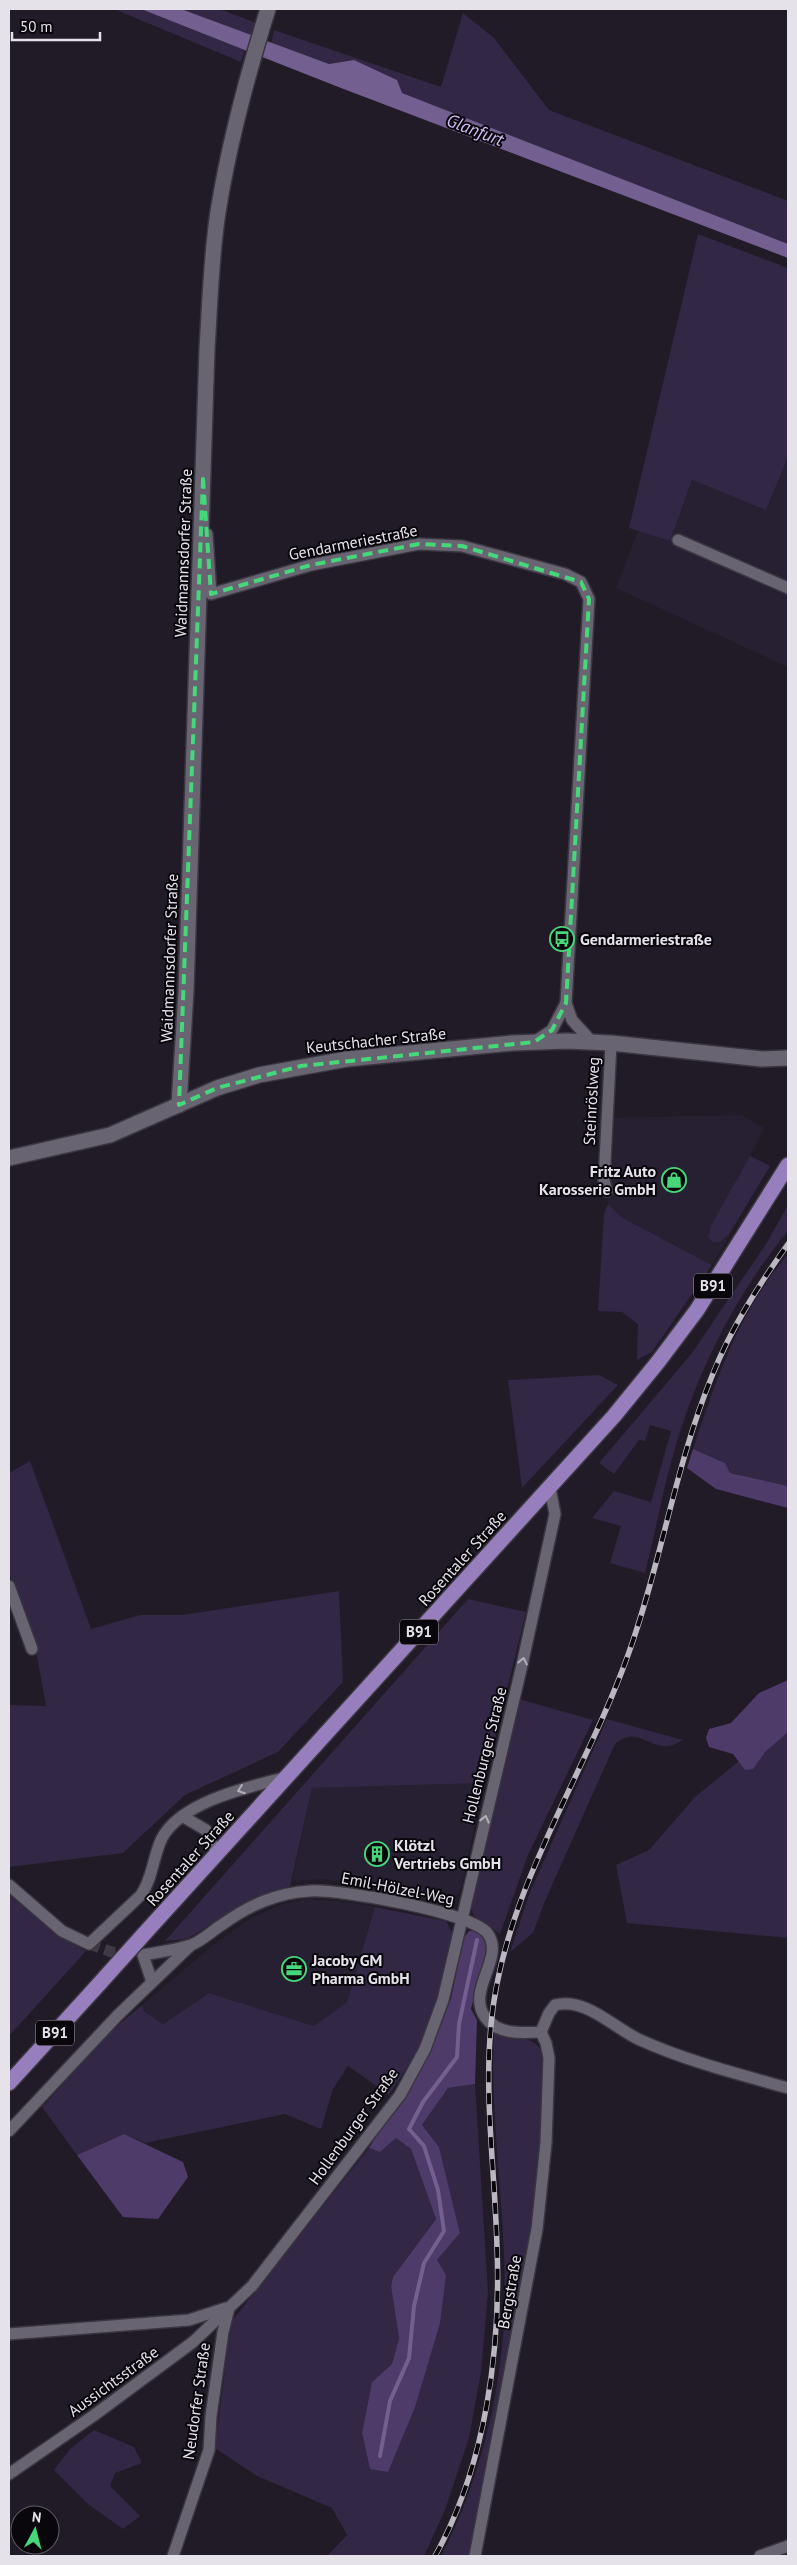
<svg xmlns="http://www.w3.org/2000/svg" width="797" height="2565" viewBox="0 0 797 2565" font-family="'PT Sans',sans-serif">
<rect width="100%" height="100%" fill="#201b27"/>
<g fill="#272032">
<polygon points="788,457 788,667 616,588 638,531 670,541 692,480 766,510"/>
<polygon points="741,1115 764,1128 750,1156 770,1166 712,1265 621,1217 608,1204 611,1118"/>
<polygon points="484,1783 461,1888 455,1898 444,1903 381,1889 324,1879 292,1881 312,1788"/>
<polygon points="306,1899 339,1901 375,1907 347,2002 314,2026 209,1993 163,2024 144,2011 142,2005 212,1946 251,1918 283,1904"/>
</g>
<g fill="#322744">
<polygon points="114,9 141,9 245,50 241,62"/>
<polygon points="181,9 219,9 262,25 255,37"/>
<polygon points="463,13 494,38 549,110 788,201 788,244 401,93 397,80 354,60 329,64 271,43 274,30 441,87"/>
<polygon points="698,234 788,268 788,457 766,510 692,480 670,541 629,528"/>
<polygon points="750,1156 770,1166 729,1234 720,1242 713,1242 708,1237 711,1226"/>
<polygon points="608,1204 621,1217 712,1265 652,1352 637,1360 638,1324 622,1312 598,1311 604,1214"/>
<path d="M788,1205V1231C740,1289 703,1360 680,1432C665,1478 657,1526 645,1573L610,1563L621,1526L592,1518L614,1491L651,1502L671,1431L650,1425L645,1441L639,1440L614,1474L599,1463L692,1353L766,1244Z"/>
<path d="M788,1254V1486L730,1473L725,1463L693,1449C715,1381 741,1308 788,1254Z"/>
<polygon points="599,1375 618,1385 522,1488 508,1380"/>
<polygon points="30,1461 91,1629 140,1615 182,1615 339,1591 343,1682 278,1752 185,1795 123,1853 9,1867 9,1705 46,1706 36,1651 9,1573 9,1473"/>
<polygon points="468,1599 526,1612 484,1783 312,1788 290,1886 255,1897 187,1939 165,1941"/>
<polygon points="519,1699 593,1720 528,1855 500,1934 474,1916 471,1907"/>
<path d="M607,1719L683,1740C679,1742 673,1746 668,1746C647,1748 638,1726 615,1744L545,1901L533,1933L510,1952L530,1892Z"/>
<polygon points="788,1721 788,1938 627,1923 616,1865 649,1850 695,1797"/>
<polygon points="9,1894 61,1937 86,1951 9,2036"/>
<polygon points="375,1907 446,1921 453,1934 439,1998 421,2046 389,2095 348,2066 333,2089 321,2129 285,2114 145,2143 124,2134 77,2155 42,2107 110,2032 142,2005 144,2011 163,2024 209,1993 314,2026 347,2002"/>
<path d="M494,2031C508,2035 531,2037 540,2048C550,2060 544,2086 543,2100C537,2254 500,2405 471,2556H441C478,2486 499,2402 504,2323C509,2226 489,2129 494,2031Z"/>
<polygon points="475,2084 488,2293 481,2372 469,2438 445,2510 424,2556 327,2556 347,2535 332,2508 257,2476 215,2448 231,2322 369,2148 380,2152 396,2138 411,2149 436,2219 393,2277 391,2286 399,2338 392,2364 372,2382 362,2433 370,2469 437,2260 460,2233 439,2147 422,2125 448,2088"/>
<polygon points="94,2430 134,2447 142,2463 115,2473 110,2486 140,2516 123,2529 88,2504 54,2470 70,2449"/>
</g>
<g fill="#4e3b69">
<polygon points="693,1449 725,1463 730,1473 788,1486 788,1508 716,1489 687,1468"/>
<polygon points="788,1680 788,1732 765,1752 753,1769 745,1770 733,1754 709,1747 706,1738 709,1729 731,1723 759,1693"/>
<polygon points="476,1930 483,1934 488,1945 471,2009 477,2020 475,2084 448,2088 422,2125 439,2147 460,2233 437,2260 446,2275 440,2323 415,2407 388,2472 370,2469 362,2433 372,2382 392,2364 399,2338 391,2286 393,2277 436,2219 411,2149 396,2138 380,2152 369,2148 428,2055 451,1999 463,1939 469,1931"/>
<polygon points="124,2134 183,2162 188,2177 158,2219 123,2217 77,2155"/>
</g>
<polygon fill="#736091" points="141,9 181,9 329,64 354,60 397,80 402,93 788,244 788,258 341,88"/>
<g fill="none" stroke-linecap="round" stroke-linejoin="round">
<polyline stroke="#736091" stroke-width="4" points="380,2456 390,2401 409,2358 414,2306 424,2263 444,2231 438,2190 424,2146 409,2129 423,2102 457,2057 459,2024 477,1940"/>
<polyline stroke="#3e3944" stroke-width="11" stroke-dasharray="11 5.5" stroke-linecap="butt" points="89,1944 112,1952 131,1954"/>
<defs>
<g id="street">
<polyline points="207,534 211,594 311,565 419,544 462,546 565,574 581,582 589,599 566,1003 572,1020 592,1042"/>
<polyline points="678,540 788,588"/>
<polyline points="534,1042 552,1030 566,1003"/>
<polyline points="607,1191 604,1181 611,1043"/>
<polyline points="9,1586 32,1649"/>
<polyline points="182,1816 206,1830 217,1854"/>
<path d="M9,1885L62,1931L89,1944L141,1895C153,1878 153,1856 162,1838C182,1801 249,1787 287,1777"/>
<path d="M152,1982L143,1955C159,1952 176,1950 191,1945C202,1941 213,1930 223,1924C250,1905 276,1893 310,1891C339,1889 473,1912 488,1934C505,1958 466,1990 485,2017C498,2035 521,2033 541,2032L549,2013L555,2005C585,1997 613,2027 638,2039C686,2061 738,2074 788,2088"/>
<polyline points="9,2131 118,2015 191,1945"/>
<polyline points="9,2334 189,2320 226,2308"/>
<polyline points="9,2474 93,2416 193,2342 252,2286 400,2095 425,2049 443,2000 522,1665 555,1514 550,1488"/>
<polyline points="173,2556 209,2450 211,2416 223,2332 229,2308"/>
<polyline points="475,2556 537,2229 546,2143 549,2058 546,2043 541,2032"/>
<polyline points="760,2556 788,2546"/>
</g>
<g id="secondary">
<path d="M179,1105L186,991L207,349C210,303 211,257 218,212C229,143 247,76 268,9"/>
<polyline points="9,1158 110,1135 217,1088 259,1075 347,1059 512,1043 567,1041 611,1043 762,1059 788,1058"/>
</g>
<g id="primary">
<polyline points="144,1934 614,1416 658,1362 697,1310 788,1165"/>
<polyline points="9,2083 100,1983"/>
</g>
</defs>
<use href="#street" stroke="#3a3640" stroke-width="14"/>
<use href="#secondary" stroke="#3a3640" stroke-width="18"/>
<use href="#primary" stroke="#3a3640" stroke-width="18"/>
<use href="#street" stroke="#696472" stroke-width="11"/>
<use href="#secondary" stroke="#696472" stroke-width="15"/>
<use href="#primary" stroke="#977ebc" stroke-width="15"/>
<defs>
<path id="rail" d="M435,2556C486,2465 501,2349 497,2247C495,2172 484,2099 491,2025C503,1892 584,1778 628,1655C661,1564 675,1466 712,1376C731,1328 758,1286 788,1244"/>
</defs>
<use href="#rail" stroke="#bbb7c0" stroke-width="5.5"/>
<use href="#rail" stroke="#09070c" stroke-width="4" stroke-dasharray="11" stroke-linecap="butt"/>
<defs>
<polyline id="primary-bridge" points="100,1983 144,1934"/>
</defs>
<use href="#primary-bridge" stroke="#3a3640" stroke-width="18" stroke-linecap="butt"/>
<use href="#primary-bridge" stroke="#977ebc" stroke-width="15"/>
</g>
<defs><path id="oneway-chevron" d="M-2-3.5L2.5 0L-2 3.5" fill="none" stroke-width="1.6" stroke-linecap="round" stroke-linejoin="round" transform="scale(1.25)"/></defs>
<g stroke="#b3b0ba">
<use href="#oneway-chevron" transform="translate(523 1661) rotate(-78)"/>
<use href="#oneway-chevron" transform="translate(241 1790) rotate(160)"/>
<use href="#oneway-chevron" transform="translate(485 1819) rotate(-76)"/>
</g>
<path fill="none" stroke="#45d77a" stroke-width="4" stroke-dasharray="10 6" stroke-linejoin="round" d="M203,479L211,594L311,565L419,544L462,546L581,582L589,599L566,1003L552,1030L534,1042L301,1066L217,1088L179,1105Z"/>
<defs>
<symbol id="bus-ring" viewBox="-11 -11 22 22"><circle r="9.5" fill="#09070c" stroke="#45d77a" stroke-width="1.5"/><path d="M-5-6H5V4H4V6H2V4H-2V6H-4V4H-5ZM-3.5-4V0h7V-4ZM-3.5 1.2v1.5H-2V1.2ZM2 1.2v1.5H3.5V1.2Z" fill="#45d77a"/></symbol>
<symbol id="shop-ring" viewBox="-11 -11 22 22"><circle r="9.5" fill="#09070c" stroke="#45d77a" stroke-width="1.5"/><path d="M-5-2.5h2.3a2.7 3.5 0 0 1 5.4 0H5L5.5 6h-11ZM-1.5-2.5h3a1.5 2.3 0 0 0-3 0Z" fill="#45d77a"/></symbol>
<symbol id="building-ring" viewBox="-11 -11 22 22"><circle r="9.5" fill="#09070c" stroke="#45d77a" stroke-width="1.5"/><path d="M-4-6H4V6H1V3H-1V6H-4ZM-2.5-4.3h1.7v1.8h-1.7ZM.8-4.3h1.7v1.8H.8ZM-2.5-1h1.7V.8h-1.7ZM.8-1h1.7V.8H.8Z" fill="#45d77a"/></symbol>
<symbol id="office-ring" viewBox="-11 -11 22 22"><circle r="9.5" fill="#09070c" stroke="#45d77a" stroke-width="1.5"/><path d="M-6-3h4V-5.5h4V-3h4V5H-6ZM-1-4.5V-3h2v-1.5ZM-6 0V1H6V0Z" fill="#45d77a"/></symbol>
</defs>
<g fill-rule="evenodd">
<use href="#bus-ring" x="548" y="925" width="28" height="28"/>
<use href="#shop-ring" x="660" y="1166" width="28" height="28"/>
<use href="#building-ring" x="363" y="1840" width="28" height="28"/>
<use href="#office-ring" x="280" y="1955" width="28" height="28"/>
</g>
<g text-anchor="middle" stroke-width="4" stroke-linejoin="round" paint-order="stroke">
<g fill="#09070c" stroke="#a3a0a7" stroke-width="1">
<rect x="694" y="1273.5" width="38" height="25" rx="4"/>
<rect x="400" y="1619.5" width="38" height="25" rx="4"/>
<rect x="36" y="2020.5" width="38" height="25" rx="4"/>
</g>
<g font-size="15" font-weight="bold" fill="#e5e2ea">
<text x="713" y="1291">B91</text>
<text x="419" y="1637">B91</text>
<text x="55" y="2038">B91</text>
</g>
<g font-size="16" fill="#e5e2ea" stroke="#09070c">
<text transform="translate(353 542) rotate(-11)" y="6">Gendarmeriestraße</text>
<text transform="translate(183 553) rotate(-88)" y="6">Waidmannsdorfer Straße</text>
<text transform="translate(169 958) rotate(-88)" y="6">Waidmannsdorfer Straße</text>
<text transform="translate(376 1040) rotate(-6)" y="6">Keutschacher Straße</text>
<text transform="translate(591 1101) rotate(-87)" y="6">Steinröslweg</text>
<text transform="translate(462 1558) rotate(-48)" y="6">Rosentaler Straße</text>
<text transform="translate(484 1755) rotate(-76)" y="6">Hollenburger Straße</text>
<text transform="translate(190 1858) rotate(-48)" y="6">Rosentaler Straße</text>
<text transform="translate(398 1888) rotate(11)" y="6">Emil-Hölzel-Weg</text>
<text transform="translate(353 2126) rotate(-54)" y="6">Hollenburger Straße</text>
<text transform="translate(509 2292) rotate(-80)" y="6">Bergstraße</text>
<text transform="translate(113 2381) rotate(-36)" y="6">Aussichtsstraße</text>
<text transform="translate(196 2401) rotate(-82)" y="6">Neudorfer Straße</text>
</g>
<g font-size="16" font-weight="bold" fill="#e5e2ea" stroke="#09070c" text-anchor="start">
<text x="580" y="945">Gendarmeriestraße</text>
<text x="656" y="1177" text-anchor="end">Fritz Auto<tspan x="656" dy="18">Karosserie GmbH</tspan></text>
<text x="394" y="1851">Klötzl<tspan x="394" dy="18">Vertriebs GmbH</tspan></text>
<text x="312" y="1966">Jacoby GM<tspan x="312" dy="18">Pharma GmbH</tspan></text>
</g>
<g font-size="18" font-style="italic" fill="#d4bdfa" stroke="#09070c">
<text transform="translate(475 130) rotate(21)" y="6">Glanfurt</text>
</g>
</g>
<rect width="797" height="2565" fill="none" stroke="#e5e2ea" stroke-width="20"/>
<g transform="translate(35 2530) rotate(7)"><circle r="24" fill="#09070c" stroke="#615f65"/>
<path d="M0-4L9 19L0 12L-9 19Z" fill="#45d77a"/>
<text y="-8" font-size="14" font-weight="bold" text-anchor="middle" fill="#e5e2ea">N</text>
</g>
<path d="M12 32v8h88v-8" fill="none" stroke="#e5e2ea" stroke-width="2.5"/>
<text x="20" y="32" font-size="15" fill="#e5e2ea" stroke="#09070c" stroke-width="4" paint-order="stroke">50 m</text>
</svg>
